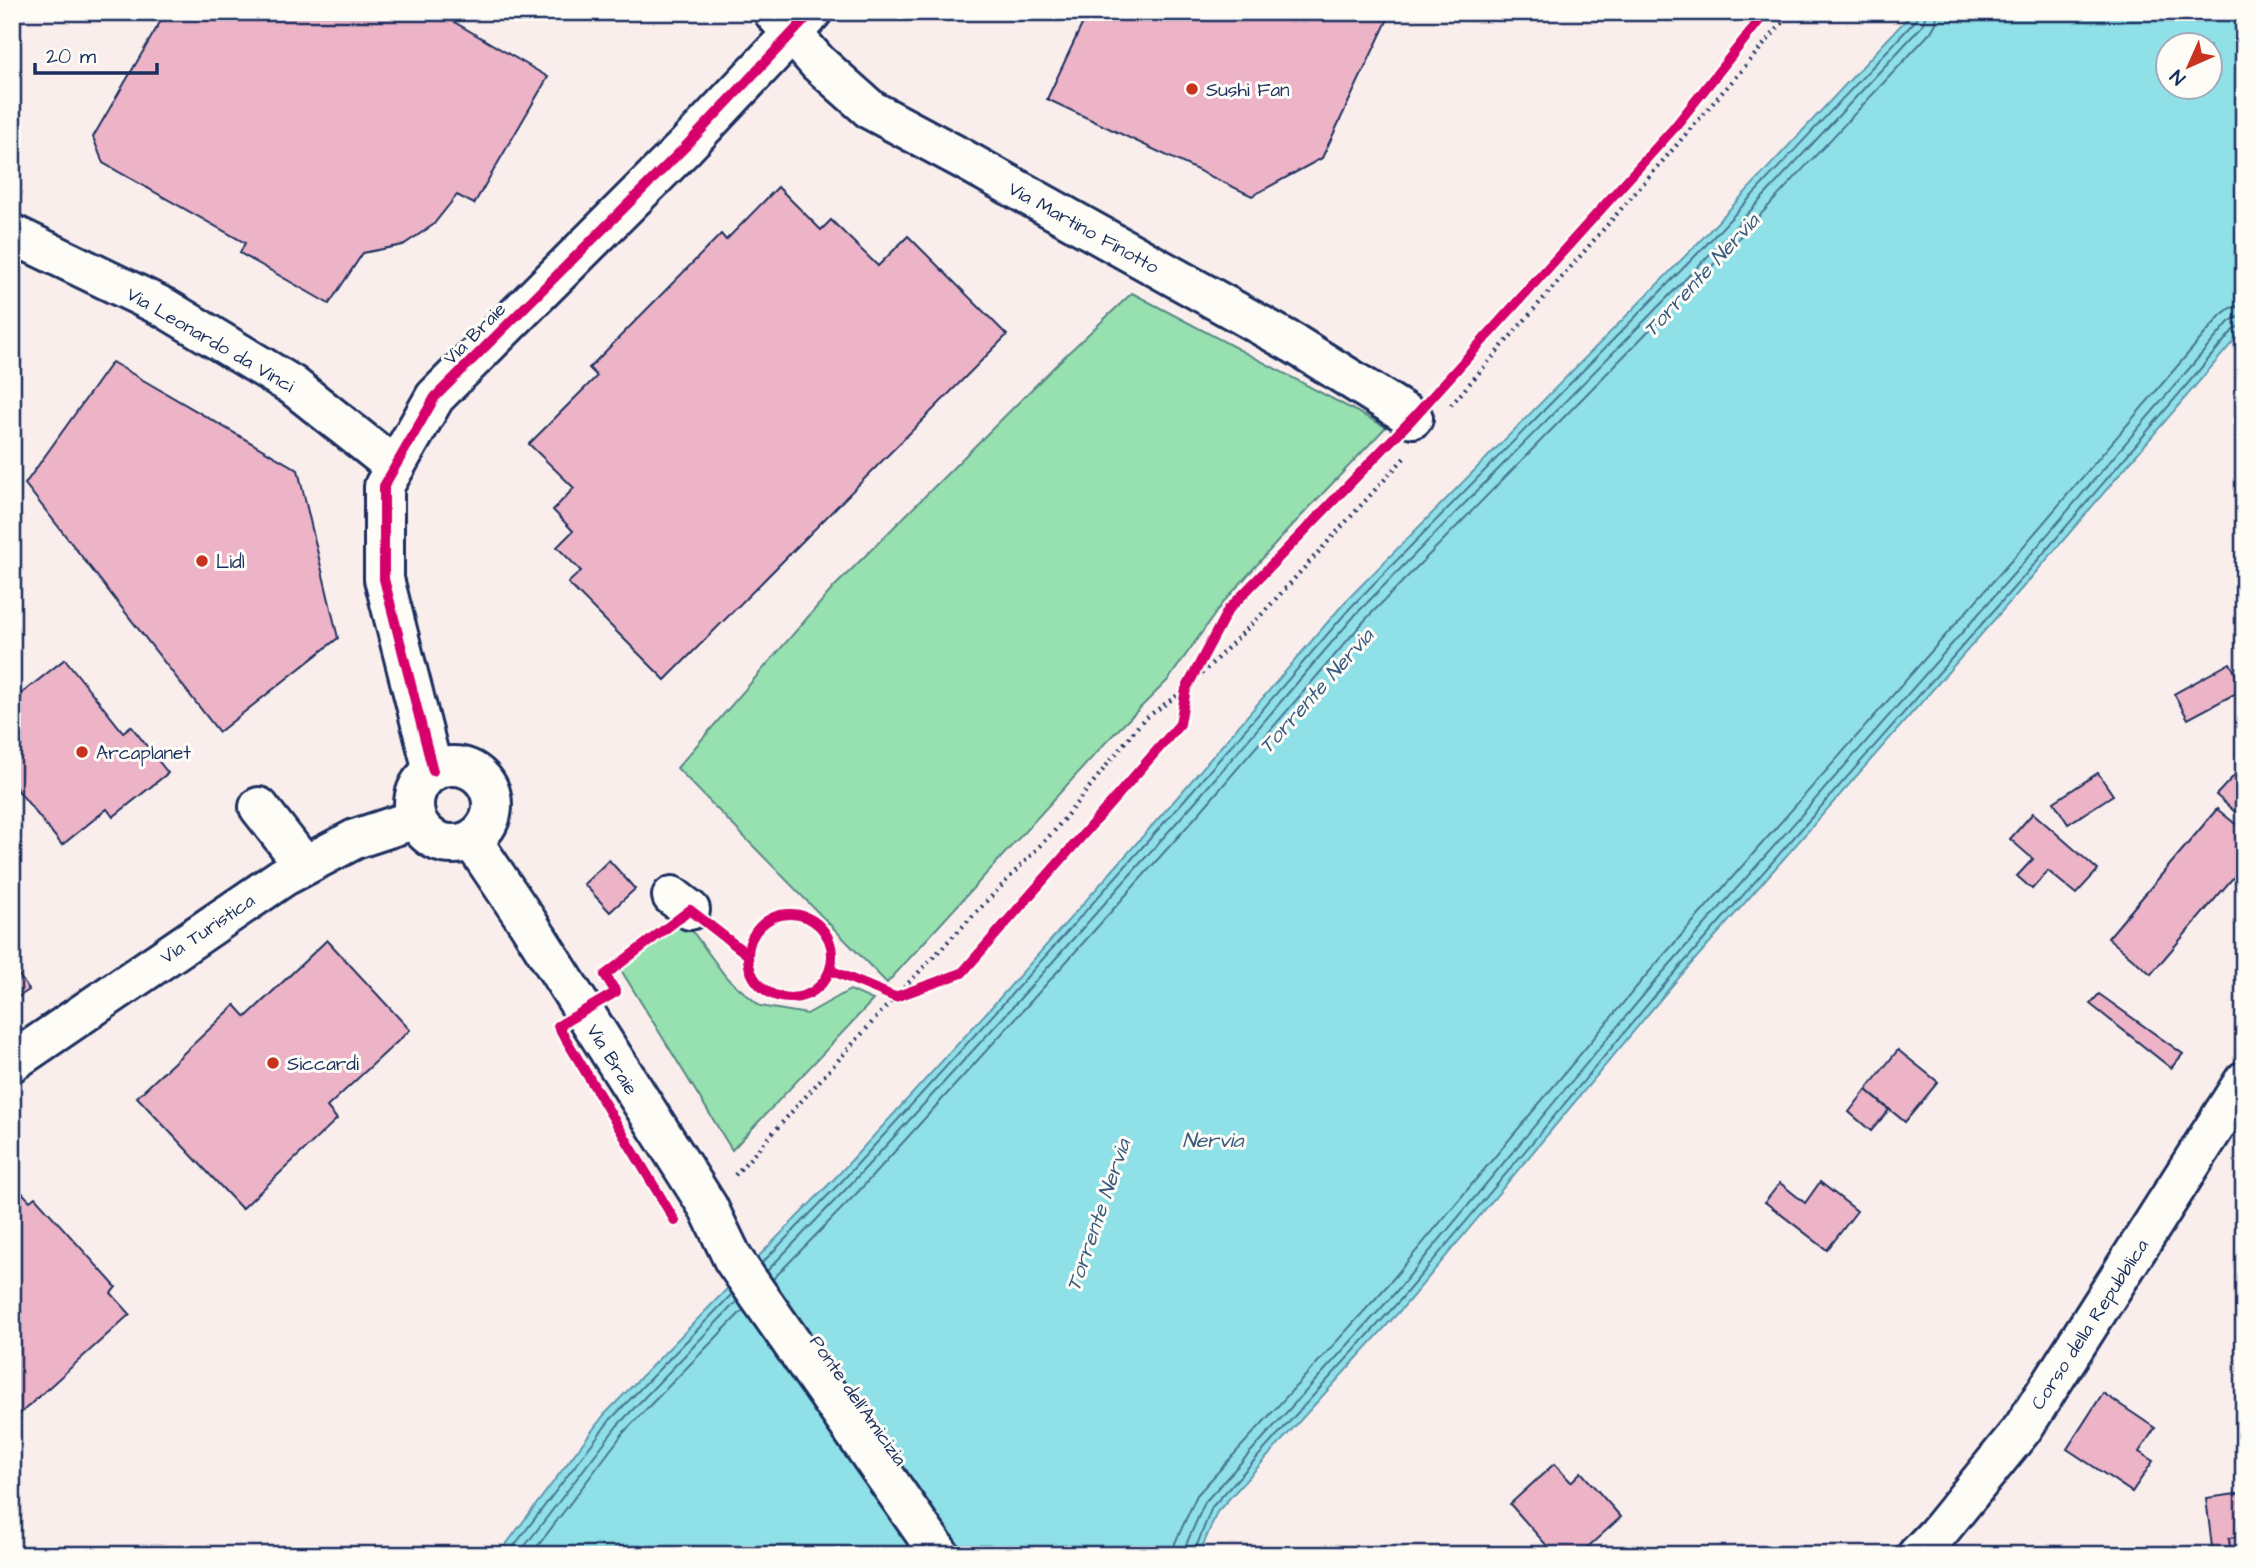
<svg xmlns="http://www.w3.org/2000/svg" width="2256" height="1567" viewBox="0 0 2256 1567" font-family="'Architects Daughter',sans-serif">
<rect width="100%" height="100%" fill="#faeeed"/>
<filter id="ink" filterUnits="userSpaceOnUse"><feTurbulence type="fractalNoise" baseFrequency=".0143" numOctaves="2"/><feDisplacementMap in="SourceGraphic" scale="14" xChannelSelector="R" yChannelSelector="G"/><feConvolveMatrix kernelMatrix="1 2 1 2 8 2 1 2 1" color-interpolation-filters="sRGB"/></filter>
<g filter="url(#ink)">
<g fill="#97e0af" stroke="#598886" stroke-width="2">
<polygon points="1132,293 1386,427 1287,531 1222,604 1168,680 1107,741 887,983 677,768 834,587 1065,356"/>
<polygon points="685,921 726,977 760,1006 807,1014 850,990 873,1000 732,1150 621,970"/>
</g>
<path fill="#8fe0e7" stroke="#6199b0" stroke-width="2" fill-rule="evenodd" d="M1913,12H2244V329L2030,579L1669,989L1407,1303L1217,1512L1199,1555H498L604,1415L838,1175L997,1001L1181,793L1345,602L1700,241ZM2168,46H2210V88H2168Z"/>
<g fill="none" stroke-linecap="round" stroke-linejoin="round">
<g stroke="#497695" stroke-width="2">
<polyline points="762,1263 843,1180 1002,1005 1186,798 1351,607 1705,246 1916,20 1918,12"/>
<polyline points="767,1271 849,1186 1009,1011 1193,804 1357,613 1712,252 1922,26 1927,12"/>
<polyline points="773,1279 857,1193 1016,1018 1201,811 1365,620 1719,259 1931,32 1936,23 1937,12"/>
<polyline points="507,1555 610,1420 732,1294"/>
<polyline points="518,1555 617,1426 737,1301"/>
<polyline points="531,1555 624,1432 743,1310"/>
<polyline points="1174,1555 1175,1543 1197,1495 1387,1286 1649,972 2010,562 2221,315 2230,308 2244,306"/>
<polyline points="1184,1555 1185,1547 1205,1502 1395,1293 1657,979 2018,569 2229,322 2235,318 2244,316"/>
<polyline points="1193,1555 1212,1507 1401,1299 1664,985 2025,575 2235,328 2244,325"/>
</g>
</g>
<g fill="#edb4c7" stroke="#1b2f5e" stroke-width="2">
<polygon points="166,12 338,12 341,14 342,12 437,12 548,77 474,204 457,195 433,225 403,245 363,253 329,304 240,253 245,243 103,163 93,137"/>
<polygon points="1088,12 1386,12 1388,19 1322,158 1252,196 1047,99"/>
<polygon points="778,187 821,230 831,220 878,266 908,236 1007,335 665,680 568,583 581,571 557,547 573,531 553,510 574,488 529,444 597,376 589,368 721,234 726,240"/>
<polygon points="112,362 298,470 338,638 219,732 25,484"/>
<polygon points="65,659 123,732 131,726 168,773 113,817 107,809 62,845 12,783 12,701"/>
<polygon points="2230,663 2244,689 2188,719 2174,694"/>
<polygon points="2244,765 2244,820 2216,795"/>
<polygon points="2098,773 2113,795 2068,824 2054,802"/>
<polygon points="2217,809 2244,831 2244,865 2151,974 2108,938"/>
<polygon points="2033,813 2098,870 2076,894 2048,871 2032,889 2017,876 2033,859 2010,839"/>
<polygon points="609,860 635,889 610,912 584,884"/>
<polygon points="327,940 410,1030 327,1107 337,1119 242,1209 137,1097 235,1005 246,1017"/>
<polygon points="12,965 29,990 12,1001"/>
<polygon points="2099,994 2183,1054 2171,1068 2090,1004"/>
<polygon points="1898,1050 1938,1082 1905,1122 1866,1090"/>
<polygon points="1866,1090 1889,1110 1871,1131 1849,1112"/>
<polygon points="12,1182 30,1201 35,1197 116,1287 111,1293 130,1314 12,1421"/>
<polygon points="1820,1182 1857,1211 1827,1250 1765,1202 1780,1183 1805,1203"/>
<polygon points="2103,1393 2155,1428 2139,1452 2153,1461 2132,1492 2067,1449"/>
<polygon points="1554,1464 1571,1482 1581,1472 1621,1517 1579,1555 1555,1555 1510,1504"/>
<polygon points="2244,1493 2244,1536 2229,1538 2231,1555 2213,1555 2206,1498"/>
<polygon points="2244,1536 2244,1555 2231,1555 2229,1538"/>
</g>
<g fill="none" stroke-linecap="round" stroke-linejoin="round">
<defs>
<g id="minor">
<polyline points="774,13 818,63 871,110 961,158 1296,345 1413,418"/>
<polyline points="12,234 165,308 292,385 395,467"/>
<circle cx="453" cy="805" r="39"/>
<polyline points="433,771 384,579 384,486 435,397 685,147 812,12"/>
<polyline points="259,807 304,865"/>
<polyline points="472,840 528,923 708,1207 733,1259 940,1555"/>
<polyline points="672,896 690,910"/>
<polyline points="12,1062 283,877 355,839 416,819"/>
</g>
<polyline id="major" points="1917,1555 1937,1534 2023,1428 2244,1081"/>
</defs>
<use href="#minor" stroke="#1b2f5e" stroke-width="44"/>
<use href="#major" stroke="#1b2f5e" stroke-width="44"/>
<g stroke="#1b2f5e" stroke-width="4.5" stroke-dasharray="2 5" stroke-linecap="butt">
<polyline points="1451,405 1792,12"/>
<polyline points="735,1175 895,997 1055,830 1143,720 1186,689 1263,613 1406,456"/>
</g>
<use href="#minor" stroke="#fdfcf7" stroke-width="38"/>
<use href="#major" stroke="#fdfcf7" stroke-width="38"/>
<defs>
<g id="cycleway">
<polyline points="433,771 384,579 384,486 435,397 685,147 812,12"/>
<circle cx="790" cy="956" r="42"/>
<polyline points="830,970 895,997 962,973 1180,724 1186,689 1228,610 1413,418 1674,128 1766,12"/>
<polyline points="675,1221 558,1026 616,992 605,975 690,910 748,955"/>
</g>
</defs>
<use href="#cycleway" stroke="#fdfcf7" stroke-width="15"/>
<use href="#cycleway" stroke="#d6006c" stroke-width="10"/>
</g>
</g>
<g fill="#c8321e" stroke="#fdfcf7" stroke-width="2.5">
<circle cx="1192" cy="89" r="7"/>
<circle cx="202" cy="561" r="7"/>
<circle cx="82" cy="752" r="7"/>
<circle cx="273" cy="1063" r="7"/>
</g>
<g text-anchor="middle" stroke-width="6" stroke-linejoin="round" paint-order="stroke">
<g font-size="19" fill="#1b2f5e" stroke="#fdfcf7" text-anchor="start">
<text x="1206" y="96">Sushi Fan</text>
<text x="216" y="568">Lidl</text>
<text x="96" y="759">Arcaplanet</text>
<text x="287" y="1070">Siccardi</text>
</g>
<g font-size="19" fill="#1b2f5e" stroke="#fdfcf7">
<text transform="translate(1084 227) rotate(29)" y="7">Via Martino Finotto</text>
<text transform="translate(474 333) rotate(-45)" y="7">Via Braie</text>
<text transform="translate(211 339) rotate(30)" y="7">Via Leonardo da Vinci</text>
<text transform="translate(207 928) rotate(-34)" y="7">Via Turistica</text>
<text transform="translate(613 1059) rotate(58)" y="7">Via Braie</text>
<text transform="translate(2089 1324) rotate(-57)" y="7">Corso della Repubblica</text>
<text transform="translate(859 1400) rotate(55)" y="7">Ponte dell'Amicizia</text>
</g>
<g font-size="21" font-style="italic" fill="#385b80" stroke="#fdfcf7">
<text transform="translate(1701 275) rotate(-47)" y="7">Torrente Nervia</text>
<text transform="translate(1316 691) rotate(-48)" y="7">Torrente Nervia</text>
<text x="1213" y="1147">Nervia</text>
<text transform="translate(1098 1215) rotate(-71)" y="7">Torrente Nervia</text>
</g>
</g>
<rect width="2256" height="1567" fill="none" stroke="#fdfcf7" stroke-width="42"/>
<rect x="21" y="21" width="2214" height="1525" fill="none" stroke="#1b2f5e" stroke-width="2.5" filter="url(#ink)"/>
<g transform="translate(2189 66) rotate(225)"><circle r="33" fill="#fdfcf7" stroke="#a3aaba" stroke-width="2"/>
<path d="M0-5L12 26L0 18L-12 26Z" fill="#c8321e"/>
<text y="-10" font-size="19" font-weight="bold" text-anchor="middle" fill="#1b2f5e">N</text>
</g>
<path d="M35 63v10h122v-10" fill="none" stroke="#1b2f5e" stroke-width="3.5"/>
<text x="46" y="63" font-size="21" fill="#1b2f5e" stroke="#fdfcf7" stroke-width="5" paint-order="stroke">20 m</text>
</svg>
